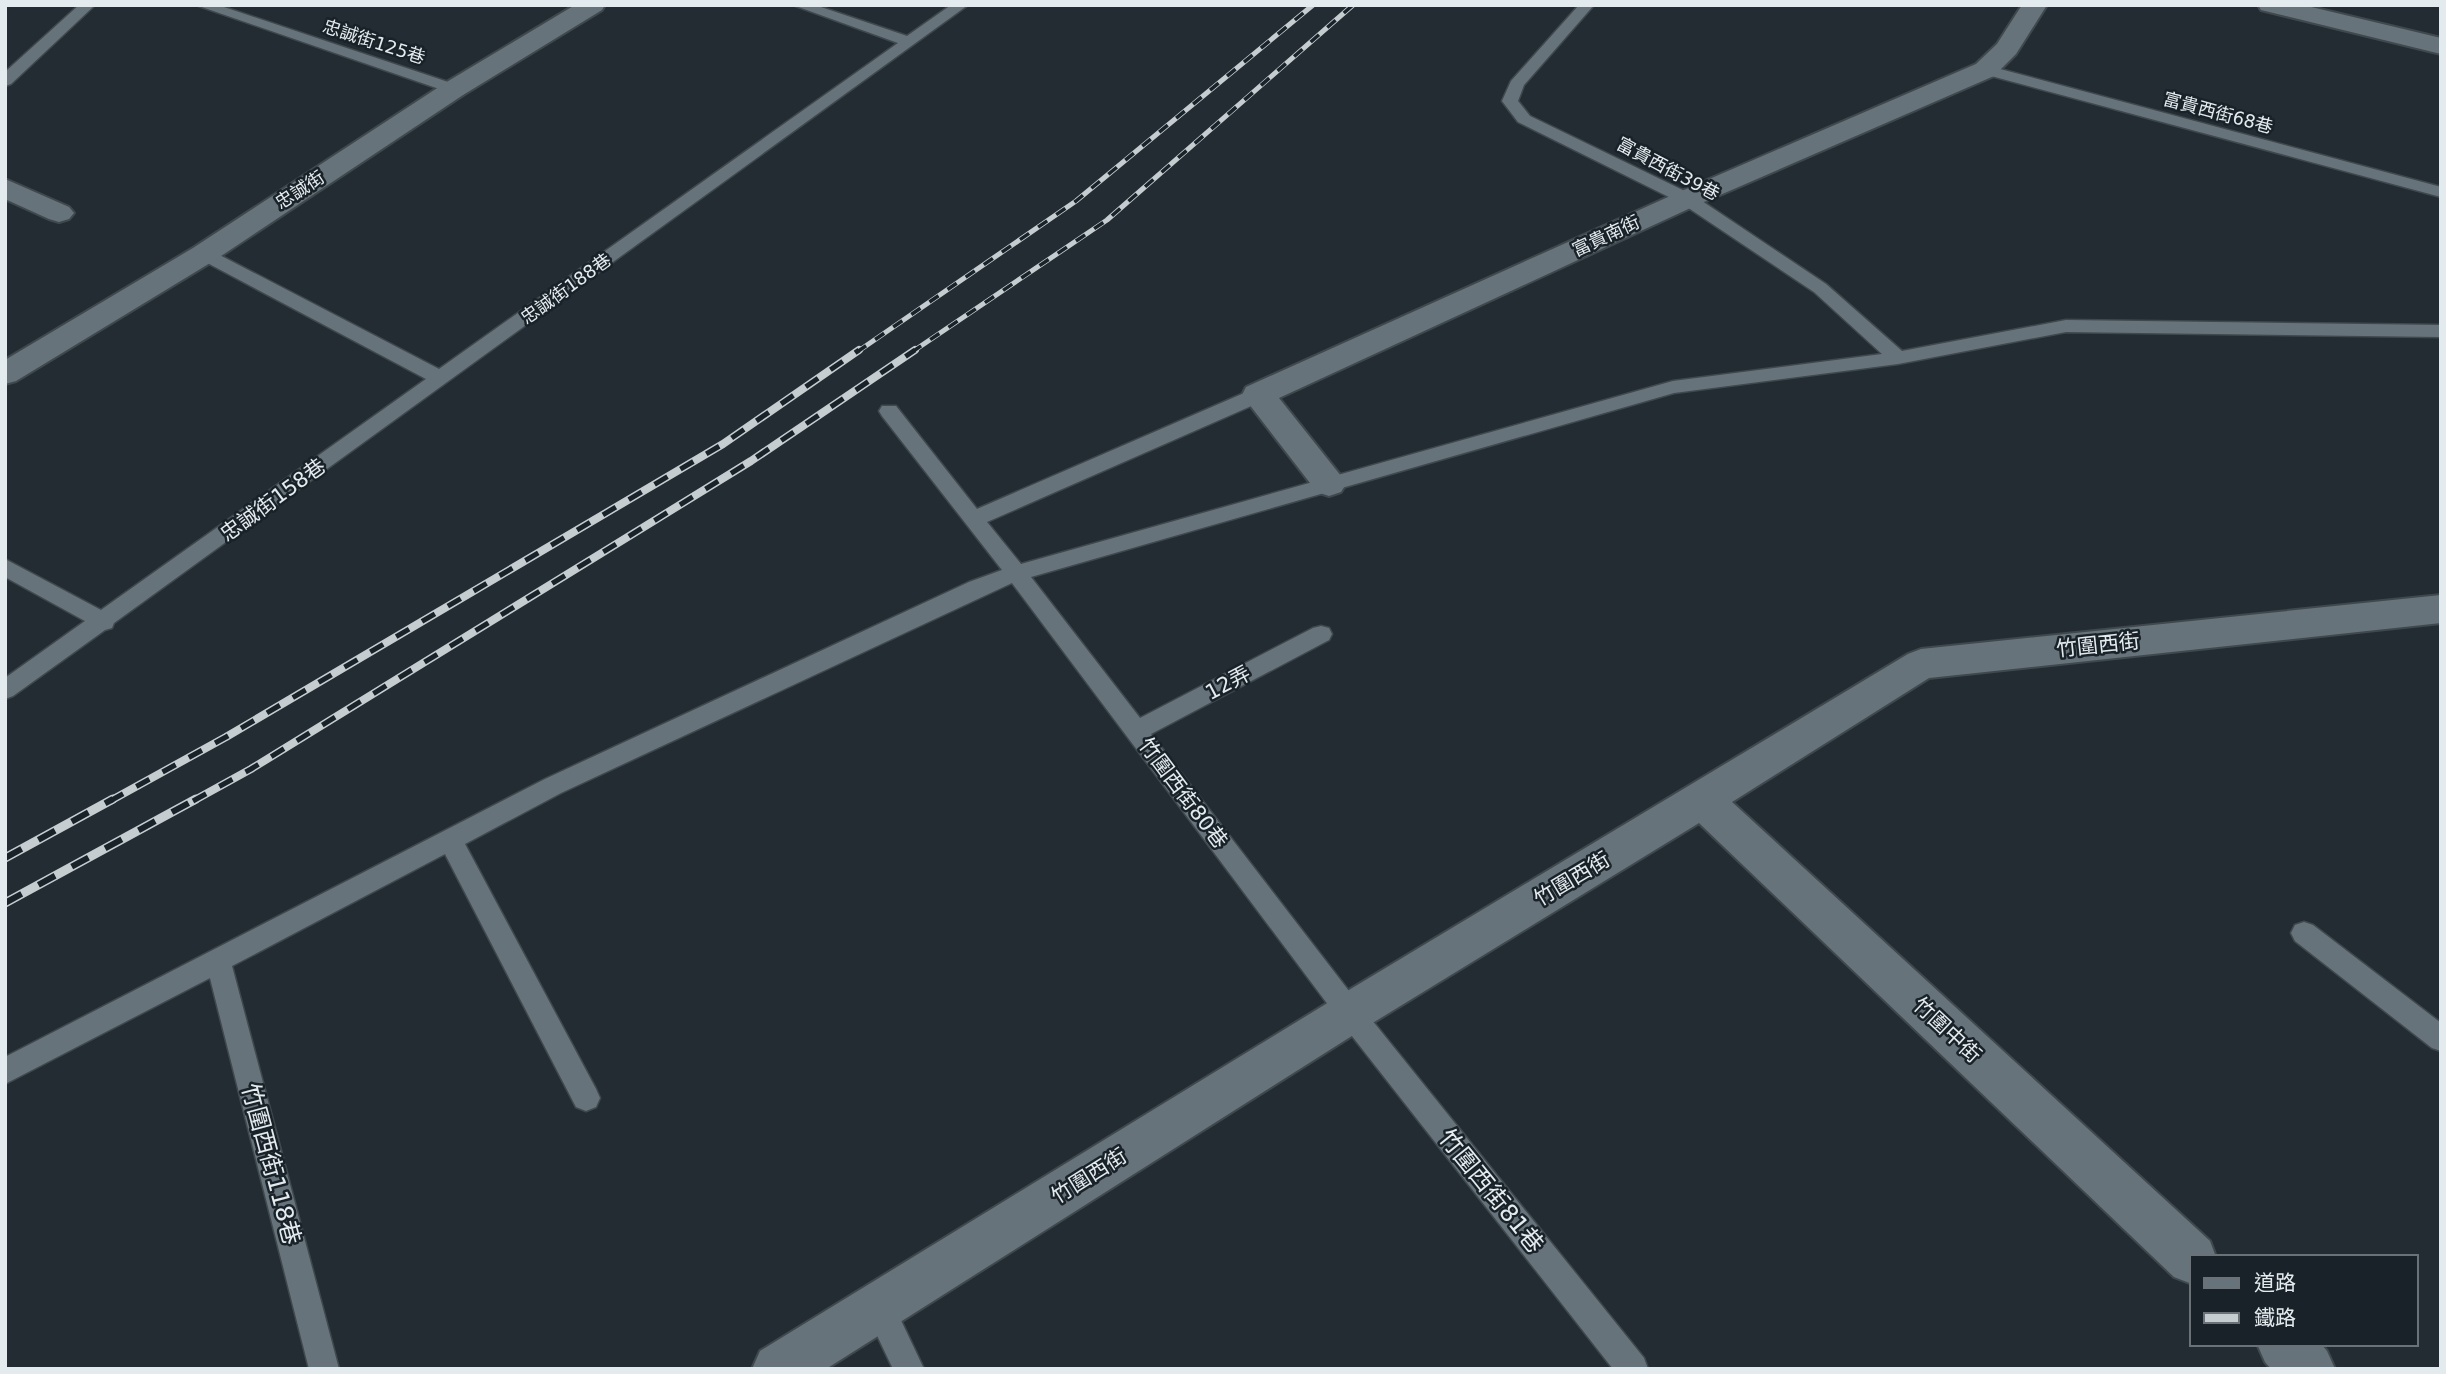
<svg xmlns="http://www.w3.org/2000/svg" width="2446" height="1374" viewBox="0 0 2446 1374" font-family="'DejaVu Sans','Noto Sans TC',sans-serif">
<rect width="100%" height="100%" fill="#222c32"/>
<g fill="none" stroke-linecap="round" stroke-linejoin="round">
<defs>
<g id="lane">
<polygon points="79,5 95,5 11,84 5,86 5,72"/>
<polygon points="196,5 218,5 460,86 462,89 460,92 448,92"/>
<polygon points="793,5 815,5 907,36 951,5 968,5 114,623 112,628 105,630 13,696 5,699 5,678 85,621 5,577 5,559 101,610 426,379 198,258 195,254 198,250 210,250 439,369 898,43"/>
<polygon points="1579,5 1594,5 1524,85 1518,101 1530,116 1693,195 1826,284 1902,351 2066,320 2441,325 2441,337 2066,332 1898,364 1674,393 1031,577 1140,718 1313,628 1321,626 1329,628 1332,634 1329,640 1151,734 1359,1004 1644,1358 1648,1369 1613,1369 1341,1022 1012,583 561,793 465,844 596,1089 600,1098 596,1107 586,1111 576,1107 445,854 232,966 339,1369 309,1369 210,978 5,1084 5,1057 545,779 969,582 1002,570 882,416 879,411 882,406 896,406 977,509 1251,390 1265,390 1268,395 1265,400 987,522 1021,564 1673,381 1882,354 1814,292 1681,203 1518,122 1502,101 1511,81"/>
<polygon points="1985,65 2441,187 2441,197 1980,73 1977,70 1980,67"/>
<polygon points="2304,922 2313,925 2441,1023 2441,1051 2432,1048 2295,941 2291,933 2295,925"/>
<polygon points="878,1291 889,1295 924,1369 893,1369 863,1306 867,1295"/>
</g>
<g id="street">
<polygon points="575,5 605,5 602,10 463,95 215,260 16,381 5,384 5,360 193,248 445,83"/>
<polygon points="2022,5 2047,5 2016,54 1994,76 1697,205 1279,398 1341,476 1346,484 1341,492 1329,496 1317,492 1242,395 1246,387 1677,193 1976,64 1997,44"/>
<polygon points="2258,5 2303,5 2441,38 2441,54 2261,10"/>
<polygon points="5,179 69,207 74,213 69,219 59,222 49,219 5,199"/>
<polygon points="2441,595 2441,623 1929,678 1732,802 2210,1241 2216,1257 2192,1257 2192,1284 2174,1277 1699,823 1366,1027 826,1369 752,1369 760,1351 1334,999 1908,654 1921,649"/>
<polygon points="2257,1344 2321,1344 2327,1351 2335,1369 2271,1369 2265,1362"/>
</g>
</defs>
<use href="#lane" stroke="#3f484d" stroke-width="3"/>
<use href="#street" stroke="#3f484d" stroke-width="4"/>
<use href="#lane" fill="#67737b" fill-rule="evenodd"/>
<use href="#street" fill="#67737b" fill-rule="evenodd"/>
<defs>
<g id="rail-far2">
<polyline points="857,352 1076,201 1313,5"/>
<polyline points="912,352 1107,220 1353,5"/>
</g>
<g id="rail-far1">
<polyline points="110,801 226,737 723,444 859,350"/>
<polyline points="193,801 251,769 751,461 915,350"/>
</g>
<g id="rail">
<polyline points="5,858 113,799"/>
<polyline points="5,903 196,799"/>
</g>
</defs>
<use href="#rail-far2" stroke="#c5cdd1" stroke-width="5"/>
<use href="#rail-far1" stroke="#c5cdd1" stroke-width="8"/>
<use href="#rail" stroke="#c5cdd1" stroke-width="9"/>
<use href="#rail-far2" stroke="#182228" stroke-width="3.5" stroke-dasharray="11" stroke-linecap="butt"/>
<use href="#rail-far1" stroke="#182228" stroke-width="5" stroke-dasharray="15" stroke-linecap="butt"/>
<use href="#rail" stroke="#182228" stroke-width="6" stroke-dasharray="19" stroke-linecap="butt"/>
</g>
<g text-anchor="middle" stroke-width="5" stroke-linejoin="round" paint-order="stroke">
<g font-size="18" fill="#e4ebef" stroke="#182228">
<text transform="translate(374 42) rotate(18)" y="6">忠誠街125巷</text>
<text transform="translate(2218 113) rotate(15)" y="6">富貴西街68巷</text>
<text transform="translate(1668 169) rotate(28)" y="6">富貴西街39巷</text>
<text transform="translate(300 190) rotate(-33)" y="6">忠誠街</text>
<text transform="translate(1606 236) rotate(-25)" y="6">富貴南街</text>
<text transform="translate(566 289) rotate(-36)" y="6">忠誠街188巷</text>
</g>
<g font-size="21" fill="#e4ebef" stroke="#182228">
<text transform="translate(273 500) rotate(-36)" y="7">忠誠街158巷</text>
<text transform="translate(2098 645) rotate(-6)" y="7">竹圍西街</text>
<text transform="translate(1228 683) rotate(-28)" y="7">12弄</text>
<text transform="translate(1183 793) rotate(53)" y="7">竹圍西街80巷</text>
<text transform="translate(1572 879) rotate(-31)" y="7">竹圍西街</text>
<text transform="translate(1947 1030) rotate(43)" y="7">竹圍中街</text>
<text transform="translate(1089 1176) rotate(-32)" y="7">竹圍西街</text>
</g>
<g font-size="24" fill="#e4ebef" stroke="#182228">
<text transform="translate(271 1164) rotate(75)" y="8">竹圍西街118巷</text>
<text transform="translate(1491 1191) rotate(51)" y="8">竹圍西街81巷</text>
</g>
</g>
<rect width="2446" height="1374" fill="none" stroke="#e4ebef" stroke-width="14"/>
<rect x="2190" y="1255" width="228" height="91" fill="#182228" stroke="#6a7278" stroke-width="2"/>
<rect x="2204" y="1278" width="35" height="10" fill="#67737b" stroke="#6a7278" stroke-width="2"/>
<text x="2254" y="1290" font-size="21" fill="#e4ebef">道路</text>
<rect x="2204" y="1313" width="35" height="10" fill="#c5cdd1" stroke="#6a7278" stroke-width="2"/>
<text x="2254" y="1325" font-size="21" fill="#e4ebef">鐵路</text>
</svg>
